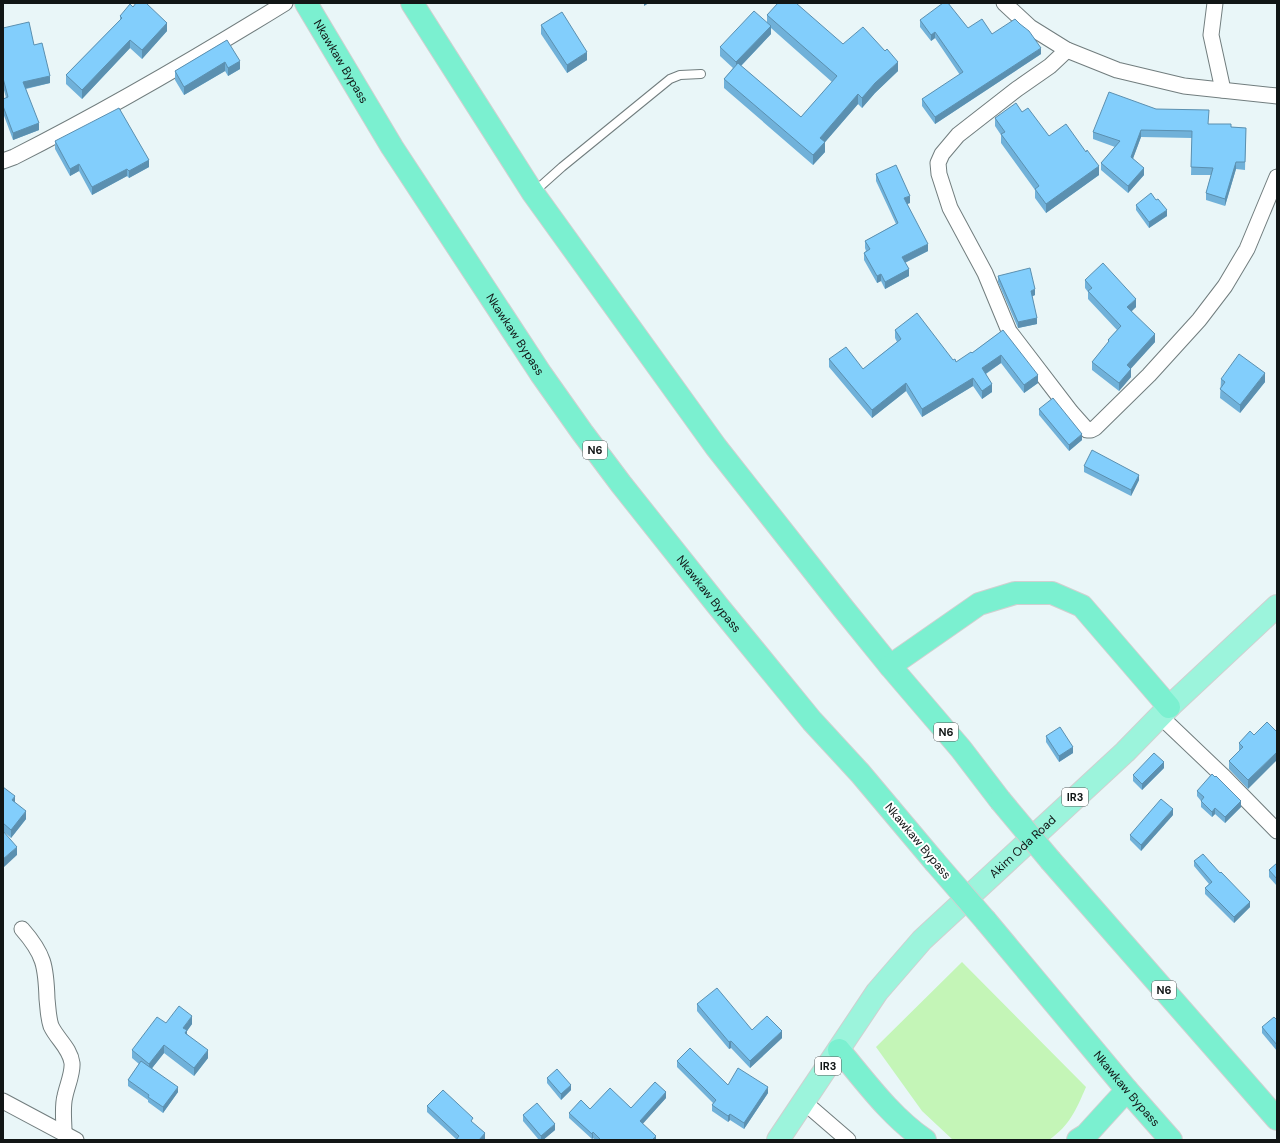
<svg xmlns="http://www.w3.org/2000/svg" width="1280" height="1143" viewBox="0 0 1280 1143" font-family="'DM Sans',sans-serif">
<rect width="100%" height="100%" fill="#e9f6f8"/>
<path fill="#c4f5b7" d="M962,962L1086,1087C1076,1110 1070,1125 1049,1140H953L922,1111L876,1047Z"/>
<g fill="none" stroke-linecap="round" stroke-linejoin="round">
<defs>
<polyline id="service" points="534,192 562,167 670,79 680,75 701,74"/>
<g id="minor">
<polyline points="1004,3 1030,27 1067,50 1117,70 1184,86 1277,96"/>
<polyline points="1215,3 1211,35 1223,90"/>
<polyline points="1067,50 1050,66 1017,89 958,135 942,154 938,163 939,174 950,208 985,273 1009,331 1071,412 1087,430 1091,430 1095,428 1149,375 1199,320 1225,286 1247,249 1277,177"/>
<path d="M3,161L14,157C107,110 196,58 285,3"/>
<polyline points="1160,716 1224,777 1277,831"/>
<path d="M22,929C44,954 46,966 47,999C48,1007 48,1017 51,1026C57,1039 70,1048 72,1063C73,1073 67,1086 65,1096C62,1107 64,1120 64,1132"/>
<polyline points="3,1101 76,1140"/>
<polyline points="804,1102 848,1140"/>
</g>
<g id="primary">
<path id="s1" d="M778,1140L877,992L922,940L1125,752L1169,707L1277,606"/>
</g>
<g id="trunk">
<path id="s2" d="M306,3L392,147L541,374L582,432L621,484L718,606L812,721L860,773L934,861"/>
<polyline points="412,3 533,193 716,447 843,608 890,666 961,749 1000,800"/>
<polyline points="890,666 979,604 1015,593 1052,593 1082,606 1169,707"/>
<polyline points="1051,861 1277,1119"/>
<path id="s3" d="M986,921L1127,1090L1171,1140"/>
<path d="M839,1050C865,1081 891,1117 925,1140"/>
<polyline points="1078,1140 1086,1135 1127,1090"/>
</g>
</defs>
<use href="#service" stroke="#717d7e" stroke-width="10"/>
<use href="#minor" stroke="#717d7e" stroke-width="17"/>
<use href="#primary" stroke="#cfd0d0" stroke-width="24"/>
<use href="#trunk" stroke="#cfd0d0" stroke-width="24"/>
<use href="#service" stroke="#fff" stroke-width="8"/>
<use href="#minor" stroke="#fff" stroke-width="15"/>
<use href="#primary" stroke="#9cf4dc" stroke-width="22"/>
<use href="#trunk" stroke="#7bf0d0" stroke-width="22"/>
<defs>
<g id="trunk-bridge">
<polyline points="1000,800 1051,861"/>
<polyline points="934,861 986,921"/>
</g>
</defs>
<use href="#trunk-bridge" stroke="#cfd0d0" stroke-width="24" stroke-linecap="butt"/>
<use href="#trunk-bridge" stroke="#7bf0d0" stroke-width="22"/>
</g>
<g fill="#70b1d9" fill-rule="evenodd">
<polygon points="133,7 167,31 142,59 130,48 82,99 66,84 66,75 120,20 120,16"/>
<path d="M767,15L843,44L898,71L875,93L862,108L858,104L825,142V152L813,165L724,88V79L733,68L720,56V47L767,22ZM771,28L832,82L801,117L741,66L771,34Z"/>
<polygon points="920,20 968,28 992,34 1041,54 935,124 922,106 922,99 960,75 935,38 931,41 920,27"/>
<polygon points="541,25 587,60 567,73 541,34"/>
<polygon points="3,28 34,45 50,83 26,89 39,130 13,140 3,113 3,99 6,98 3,86"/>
<polygon points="227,40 240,69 228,76 225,71 184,95 175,80 175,71"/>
<polygon points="1156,109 1208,124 1231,127 1246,128 1245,170 1236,169 1225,206 1206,200 1206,193 1211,175 1191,175 1192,138 1141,137 1133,158 1144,175 1128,193 1101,170 1101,163 1115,147 1093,139 1093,132"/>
<polygon points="1022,112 1049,136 1086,152 1099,175 1046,213 1035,198 1035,190 1001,143 1001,135 995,126 995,118"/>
<polygon points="55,141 149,167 129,178 127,176 92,195 79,171 70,176 55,149"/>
<polygon points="876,174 910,203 907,204 928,251 905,263 909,276 885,289 881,281 877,283 864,260 864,253 866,251 865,248 865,241 896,224 876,181"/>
<polygon points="1136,205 1167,216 1149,228 1136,210"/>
<polygon points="998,276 1035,295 1032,296 1037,324 1018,328 998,282"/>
<polygon points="1085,280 1136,307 1131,311 1155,342 1131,368 1131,377 1119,391 1092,370 1092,362 1108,343 1108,340 1117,330 1088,299 1088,292 1085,288"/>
<polygon points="895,330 956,362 972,353 1003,330 1038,383 1024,393 1001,363 986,374 992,392 982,399 973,386 922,417 906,391 872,418 829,367 829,359 863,369 897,342 895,338"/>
<polygon points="1221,379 1265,382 1240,413 1220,398"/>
<polygon points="1039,409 1082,440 1069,451 1039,415"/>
<polygon points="1084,466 1139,480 1131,496 1084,472"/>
<polygon points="1254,735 1248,789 1229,769 1229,761 1239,751 1239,743"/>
<polygon points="1046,736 1073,753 1059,762 1046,742"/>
<polygon points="1164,768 1142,790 1133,781 1133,775"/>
<polygon points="3,787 15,803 26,819 11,838 3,831"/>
<polygon points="1197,791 1241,807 1225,823 1215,814 1212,817 1201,807 1201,801 1197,796"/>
<polygon points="1173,815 1141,851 1130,840 1130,835"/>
<polygon points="1194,861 1220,873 1250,907 1234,923 1205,894 1205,888 1209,884 1194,866"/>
<polygon points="1277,863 1277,886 1269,877 1269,870"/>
<polygon points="697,1004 752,1030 782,1038 750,1068 731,1048 729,1049 697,1011"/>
<polygon points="1277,1020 1277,1051 1262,1033 1262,1027"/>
<polygon points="166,1023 192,1024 187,1031 187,1034 208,1058 194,1076 164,1053 152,1068 178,1092 163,1113 148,1102 148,1100 128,1086 128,1080 139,1064 132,1058 132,1050"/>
<polygon points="677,1061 728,1085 768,1093 744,1129 730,1120 728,1122 712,1111 712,1105 713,1103 677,1067"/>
<polygon points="547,1078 571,1090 561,1100 547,1083"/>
<polygon points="666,1098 642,1124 656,1140 595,1140 593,1138 592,1139 569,1118 569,1113 590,1109 631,1108"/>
<polygon points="427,1106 473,1123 485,1139 484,1140 456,1140 456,1139 427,1112"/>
<polygon points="523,1115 555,1130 543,1140 539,1140 523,1121"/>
</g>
<g fill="#5b90b0">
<polygon points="644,3 649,3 644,6"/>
<polygon points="167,23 167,31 142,59 142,50"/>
<polygon points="771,26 771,34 736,71 736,62"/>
<polygon points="935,32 935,38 931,41 931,35"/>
<polygon points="130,40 130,48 82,99 82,90"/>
<polygon points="1041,48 1041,54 935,124 935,117"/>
<polygon points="587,52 587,60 567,73 567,65"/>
<polygon points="240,61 240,69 228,76 228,68"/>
<polygon points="225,62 225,71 184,95 184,87"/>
<polygon points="898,62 898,71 875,93 862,108 862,98 875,83"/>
<polygon points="50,76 50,83 23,89 23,82"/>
<polygon points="858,94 858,104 820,148 820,138"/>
<polygon points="39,123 39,130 13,140 13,133"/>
<polygon points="1141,130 1141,137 1131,164 1131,157"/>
<polygon points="825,142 825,152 813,165 813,155"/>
<polygon points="149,160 149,167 129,178 129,171"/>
<polygon points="1236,162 1236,169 1225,206 1225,199"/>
<polygon points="79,164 79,171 70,176 70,169"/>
<polygon points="1099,166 1099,175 1046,213 1046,204"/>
<polygon points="1144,168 1144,175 1128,193 1128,186"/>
<polygon points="127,169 127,176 92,195 92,187"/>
<polygon points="910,196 910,203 904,205 904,198"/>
<polygon points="1167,210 1167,216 1149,228 1149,222"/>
<polygon points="928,244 928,251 902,264 902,257"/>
<polygon points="909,269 909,276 885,289 885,282"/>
<polygon points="881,274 881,281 877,283 877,276"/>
<polygon points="1035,289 1035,295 1031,297 1031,291"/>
<polygon points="1136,299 1136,307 1127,316 1127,307"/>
<polygon points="1037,318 1037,324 1018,328 1018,322"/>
<polygon points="1155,334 1155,342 1127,373 1127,365"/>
<polygon points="1001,355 1001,363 982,376 982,368"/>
<polygon points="1131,369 1131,377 1119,391 1119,383"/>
<polygon points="1265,373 1265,382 1240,413 1240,405"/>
<polygon points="1038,375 1038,383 1024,393 1024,385"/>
<polygon points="973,378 973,386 922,417 922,409"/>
<polygon points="906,383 906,391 872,418 872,410"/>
<polygon points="992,384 992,392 982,399 982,391"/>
<polygon points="1082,434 1082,440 1069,451 1069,445"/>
<polygon points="1139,475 1139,480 1131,496 1131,490"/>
<polygon points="1073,747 1073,753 1059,762 1059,756"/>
<polygon points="1277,752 1277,760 1248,789 1248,780"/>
<polygon points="1164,762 1164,768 1142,790 1142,784"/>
<polygon points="15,796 15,804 12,800"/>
<polygon points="1241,801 1241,807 1225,823 1225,817"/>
<polygon points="1215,808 1215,814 1212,817 1212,812"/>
<polygon points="1173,809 1173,815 1141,851 1141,845"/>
<polygon points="26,811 26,819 11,838 11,830"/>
<polygon points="17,847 17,855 3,868 3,859"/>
<polygon points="1250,902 1250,907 1234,923 1234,917"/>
<polygon points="192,1016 192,1024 187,1031 187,1038 183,1028"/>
<polygon points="782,1031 782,1038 750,1068 750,1061"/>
<polygon points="731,1041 731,1048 729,1049 729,1042"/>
<polygon points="164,1045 164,1053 149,1072 149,1064"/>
<polygon points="208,1050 208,1058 194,1076 194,1068"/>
<polygon points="571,1085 571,1090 561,1100 561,1094"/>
<polygon points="178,1087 178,1092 163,1113 163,1107"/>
<polygon points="768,1087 768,1093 744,1129 744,1123"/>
<polygon points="666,1092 666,1098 640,1127 640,1121"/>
<polygon points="730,1114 730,1120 728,1122 728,1116"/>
<polygon points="555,1124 555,1130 543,1140 541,1140 541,1136"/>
<polygon points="593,1132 593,1138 592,1139 592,1134"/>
<polygon points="485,1133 485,1139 484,1140 479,1140"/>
<polygon points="656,1136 656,1140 652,1140"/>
</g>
<g fill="#82cefc" stroke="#5b90b0">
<polygon points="136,3 146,3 167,23 142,50 130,40 82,90 66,75 122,18 120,16 130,4 133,7"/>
<polygon points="778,3 796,3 843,44 863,27 885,51 887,49 898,62 875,83 862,98 858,94 820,138 825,142 813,155 724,79 738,63 801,117 837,76 767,15"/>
<polygon points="943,3 948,3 968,28 982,19 992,34 1015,19 1020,24 1029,31 1041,48 935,117 922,99 963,72 935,32 931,35 920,20"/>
<polygon points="754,11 771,26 736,62 720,47"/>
<polygon points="562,12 587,52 567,65 541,25"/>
<polygon points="29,22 34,45 42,43 50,76 23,82 39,123 13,133 3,106 3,99 8,97 3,78 3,28"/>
<polygon points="227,40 240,61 228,68 225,62 184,87 175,71"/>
<polygon points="1109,92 1156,109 1209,110 1208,124 1231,124 1231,127 1246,128 1245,162 1236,162 1225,199 1206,193 1213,168 1191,167 1192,131 1141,130 1131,157 1144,168 1128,186 1101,163 1120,141 1093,132"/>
<polygon points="1016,103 1022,112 1028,108 1049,136 1066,124 1086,152 1087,150 1099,166 1046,204 1035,189 1039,186 1001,134 1005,132 995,118"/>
<polygon points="119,108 149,160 129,171 127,169 92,187 79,164 70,169 55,141"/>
<polygon points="896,165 910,196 904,198 928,244 902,257 909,269 885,282 881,274 877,276 864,253 870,249 865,241 898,223 876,174"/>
<polygon points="1151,193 1156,200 1158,199 1167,210 1149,222 1136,205"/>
<polygon points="1103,263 1136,299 1127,307 1155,334 1127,365 1131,369 1119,383 1092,362 1109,341 1108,340 1121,326 1088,291 1092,288 1085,280"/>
<polygon points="1030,268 1035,289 1031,291 1037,318 1018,322 998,276"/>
<polygon points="917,313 953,360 955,359 956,362 971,352 972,353 1003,330 1038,375 1024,385 1001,355 982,368 992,384 982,391 973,378 922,409 906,383 872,410 829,359 846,347 863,369 901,339 895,330"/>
<polygon points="1239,354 1265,373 1240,405 1220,389 1225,382 1221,379"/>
<polygon points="1053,398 1082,434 1069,445 1039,409"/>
<polygon points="1092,450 1139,475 1131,490 1084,466"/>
<polygon points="1267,722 1277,732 1277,752 1248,780 1229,761 1243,747 1239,743 1250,731 1254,735"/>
<polygon points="1060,727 1073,747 1059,756 1046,736"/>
<polygon points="1154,753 1164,762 1142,784 1133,775"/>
<polygon points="1212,774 1215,777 1216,776 1241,801 1225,817 1215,808 1212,812 1201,801 1204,797 1197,791"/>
<polygon points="3,787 15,796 12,800 26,811 11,830 3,823"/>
<polygon points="1161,799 1173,809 1141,845 1130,835"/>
<polygon points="3,831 17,847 3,859"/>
<polygon points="1203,854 1220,873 1221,872 1250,902 1234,917 1205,888 1212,882 1194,861"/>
<polygon points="1277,863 1277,879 1269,870"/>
<polygon points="717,988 752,1030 767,1016 782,1031 750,1061 731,1041 729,1042 697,1004"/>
<polygon points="179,1006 192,1016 183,1028 187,1030 185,1033 208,1050 194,1068 164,1045 149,1064 132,1050 157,1017 166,1023"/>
<polygon points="1274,1017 1277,1020 1277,1045 1262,1027"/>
<polygon points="690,1048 728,1085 738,1068 768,1087 744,1123 730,1114 728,1116 712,1105 716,1100 677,1061"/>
<polygon points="141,1061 178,1087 163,1107 148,1097 149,1095 128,1080"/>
<polygon points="557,1069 571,1085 561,1094 547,1078"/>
<polygon points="655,1082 666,1092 640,1121 656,1136 652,1140 601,1140 593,1132 592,1134 569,1113 581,1100 590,1109 610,1088 631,1108"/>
<polygon points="443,1090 473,1118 471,1121 485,1133 479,1140 456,1140 459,1136 427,1106"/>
<polygon points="537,1103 555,1124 541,1136 523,1115"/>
</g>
<g text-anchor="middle" stroke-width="4" stroke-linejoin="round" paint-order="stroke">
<g fill="#fff" stroke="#585c5c" stroke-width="1">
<rect x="583" y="441" width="24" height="18" rx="3"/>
<rect x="934" y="723" width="24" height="18" rx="3"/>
<rect x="1062" y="788" width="26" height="18" rx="3"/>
<rect x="1152" y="981" width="24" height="18" rx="3"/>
<rect x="815" y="1057" width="26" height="18" rx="3"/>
</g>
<g font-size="11" font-weight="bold" fill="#111616">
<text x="595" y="454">N6</text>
<text x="946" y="736">N6</text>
<text x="1075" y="801">IR3</text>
<text x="1164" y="994">N6</text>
<text x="828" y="1070">IR3</text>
</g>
<g font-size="12" fill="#111616" stroke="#fff">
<text dy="4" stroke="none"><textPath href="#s2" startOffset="68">Nkawkaw Bypass</textPath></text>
<text dy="4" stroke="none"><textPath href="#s2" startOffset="392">Nkawkaw Bypass</textPath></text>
<text dy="4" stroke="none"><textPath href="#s2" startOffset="716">Nkawkaw Bypass</textPath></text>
<text transform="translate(918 841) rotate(50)" y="4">Nkawkaw Bypass</text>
<text dy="4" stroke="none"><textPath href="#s1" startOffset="384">Akim Oda Road</textPath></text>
<text dy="4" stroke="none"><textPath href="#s3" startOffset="219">Nkawkaw Bypass</textPath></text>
</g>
</g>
<rect width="1280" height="1143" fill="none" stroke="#111616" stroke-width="8"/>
</svg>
